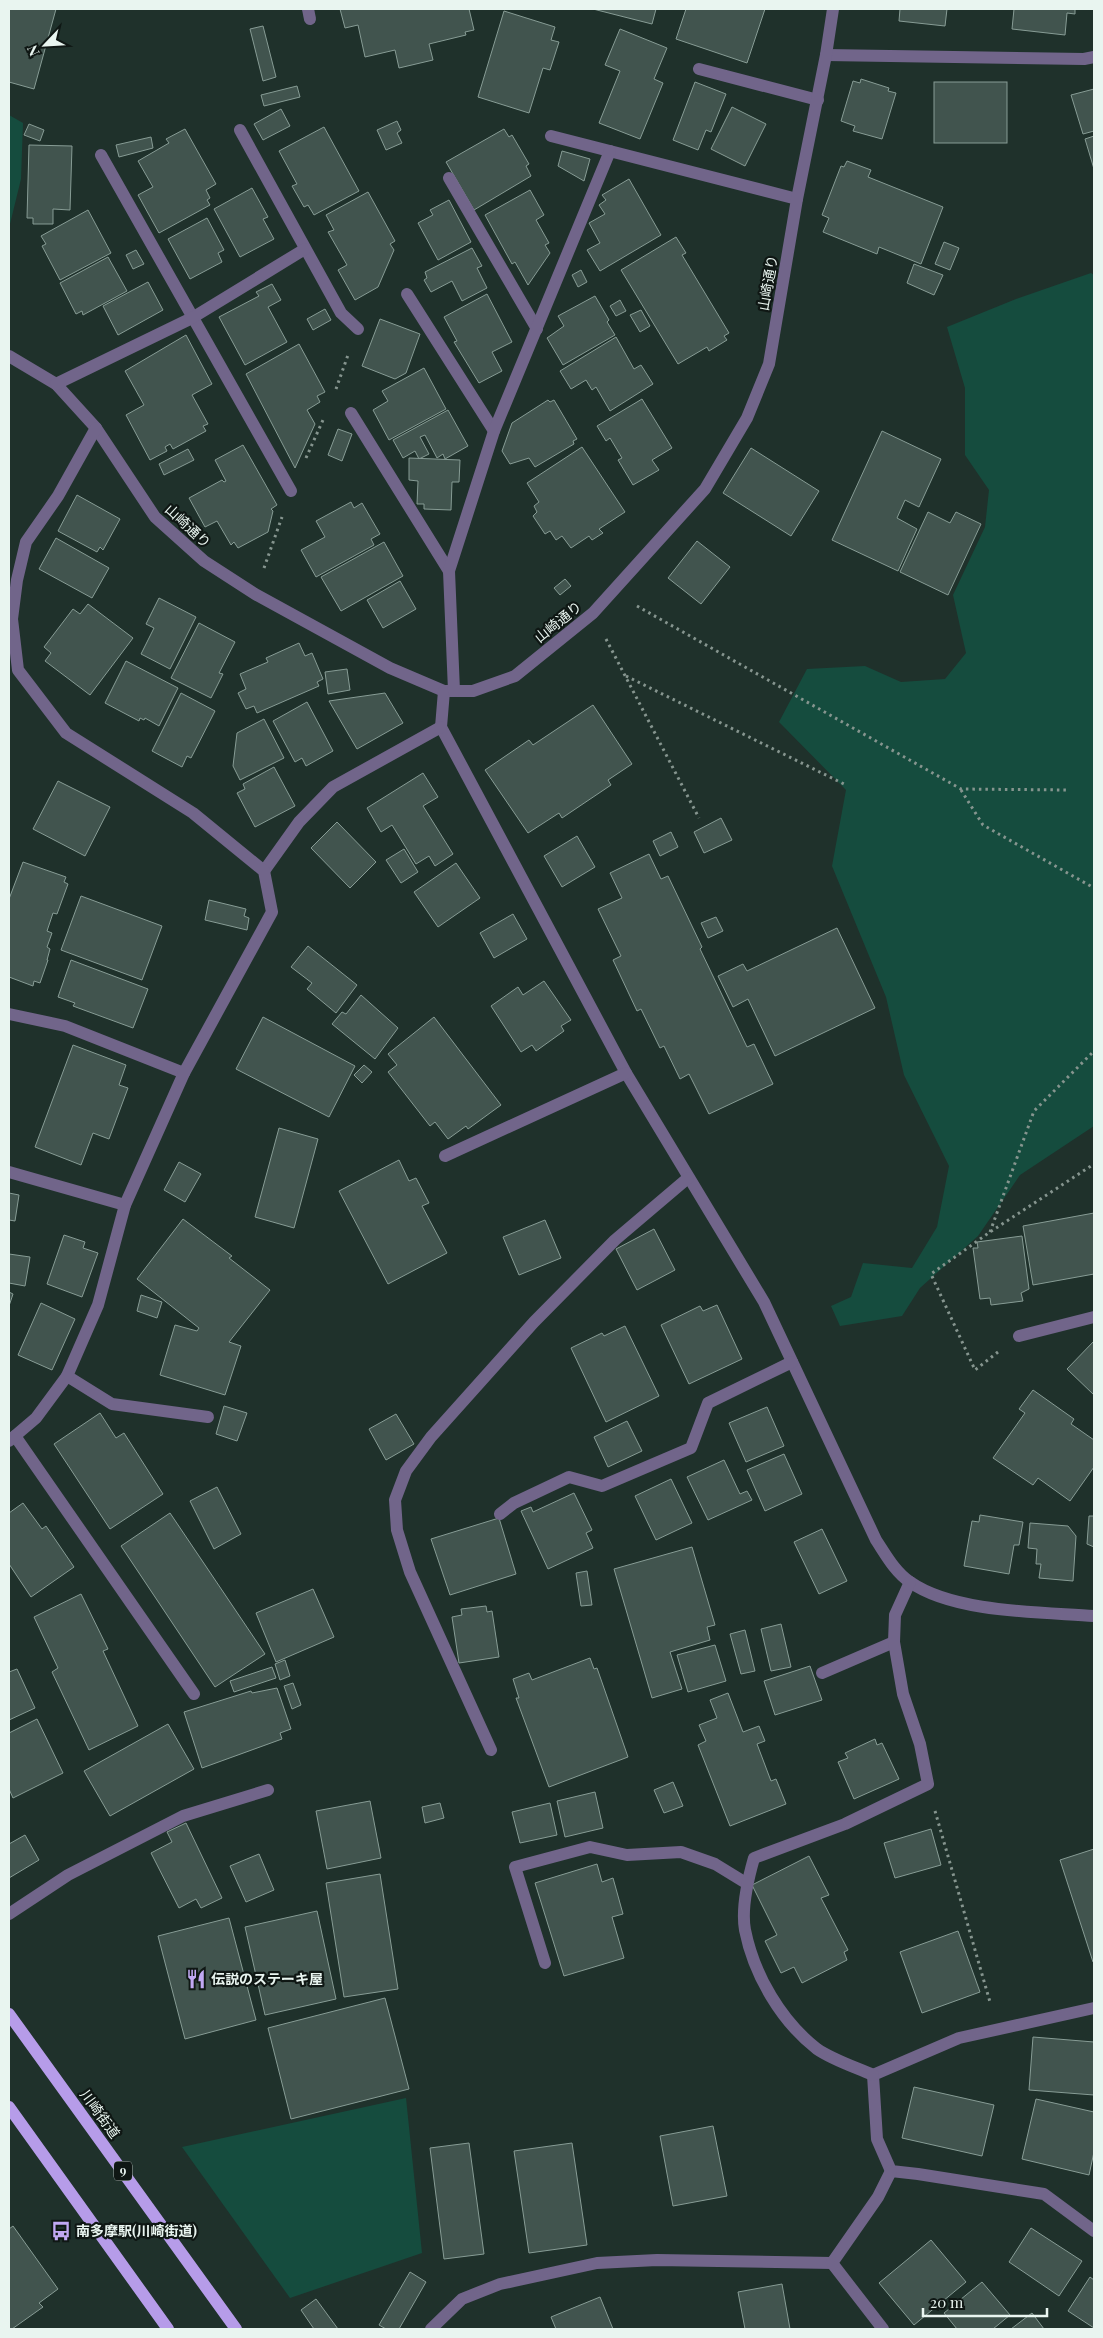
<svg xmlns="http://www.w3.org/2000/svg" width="1103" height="2338" viewBox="0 0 1103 2338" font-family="'Playfair Display','Noto Sans JP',serif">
<rect width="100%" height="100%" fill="#1f312b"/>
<g fill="#154c3e">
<polygon points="9,115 23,123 21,179 9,228"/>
<polygon points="1091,273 1094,275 1094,1126 1020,1175 978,1236 920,1288 902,1316 840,1326 831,1306 851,1297 863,1263 912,1268 937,1227 949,1166 904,1075 886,997 832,866 846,790 779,722 807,669 865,666 901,682 945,679 966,653 953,595 985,527 989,490 965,455 965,388 947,327 1016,299"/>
<polygon points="406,2098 422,2253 290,2298 182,2147"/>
</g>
<g fill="#41544e" stroke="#879c95">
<polygon points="9,9 56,9 34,89 9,82"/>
<polygon points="340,9 469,9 474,30 465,32 466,35 429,44 433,60 399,68 395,50 365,57 358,25 345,28"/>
<polygon points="593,9 656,9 652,24"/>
<polygon points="686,9 765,9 747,63 676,39"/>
<polygon points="900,9 947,9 945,26 899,21"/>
<polygon points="1014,9 1075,9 1075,14 1067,13 1065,35 1012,29"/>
<polygon points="504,11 555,27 551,40 559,42 550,70 543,68 529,113 478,97"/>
<polygon points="263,26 276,77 263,81 250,29"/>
<polygon points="620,29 667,48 654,79 663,83 640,139 599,123 620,71 605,65"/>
<polygon points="861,79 889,88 888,91 896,93 882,139 853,131 855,126 841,121 853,81 860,83"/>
<polygon points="695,82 726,94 711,132 706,130 698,150 673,140"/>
<rect x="934" y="82" width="73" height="61"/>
<polygon points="297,86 300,97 264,106 261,95"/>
<polygon points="1094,89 1094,131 1083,134 1071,95"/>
<polygon points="732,107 766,124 745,166 711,149"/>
<polygon points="281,109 290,126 263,140 254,124"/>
<polygon points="397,121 401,130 397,133 402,143 386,150 377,130"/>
<polygon points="29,124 44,130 40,141 24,135"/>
<polygon points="324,127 359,191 314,215 308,205 304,207 292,186 297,184 279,151"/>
<polygon points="185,129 216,184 206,190 210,198 207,200 210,205 159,233 138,195 153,187 138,161 169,143 166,139"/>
<polygon points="504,129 509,137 512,135 529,164 526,166 531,176 474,210 446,162"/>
<polygon points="1094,136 1094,169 1085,139"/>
<polygon points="151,137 153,148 119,157 116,145"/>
<polygon points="29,145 72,146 70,210 53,209 53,224 33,224 33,218 27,218"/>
<polygon points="562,151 590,159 584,181 558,166"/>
<polygon points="847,161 871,170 868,177 943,207 921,264 879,247 877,254 823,232 829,218 822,215 841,166 844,167"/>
<polygon points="629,179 661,235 600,271 587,250 600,243 589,223 605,214 599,205 606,200 602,195"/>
<polygon points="252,188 268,217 263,219 274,239 240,257 214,209"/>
<polygon points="530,190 544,215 536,220 549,243 545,245 550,253 528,285 515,262 512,264 485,215"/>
<polygon points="368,192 395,241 390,244 394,250 378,287 355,300 338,270 347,265 328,232 334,230 326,215"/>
<polygon points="449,200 471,242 438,260 418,223 433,215 430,210"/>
<polygon points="88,210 111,253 60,280 42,246 46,244 41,236"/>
<polygon points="207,218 224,250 218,253 222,262 190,279 168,239"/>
<polygon points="676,237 686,253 682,255 729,333 724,336 727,340 709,351 707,347 678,364 621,270"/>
<polygon points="944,242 959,248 950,270 935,264"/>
<polygon points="472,248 482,266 477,268 487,288 462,301 452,281 431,292 424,280 427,278 425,272"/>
<polygon points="136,250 144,264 133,269 126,255"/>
<polygon points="108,257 127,291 83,315 82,311 76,314 60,283"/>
<polygon points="914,264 943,275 934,295 907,283"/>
<polygon points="581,270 587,282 578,287 572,275"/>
<polygon points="148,282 163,310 118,335 103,306"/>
<polygon points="272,284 281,300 268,307 287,342 245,365 219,317 259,296 256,292"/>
<polygon points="487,294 512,342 492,352 502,371 479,383 454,342 457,341 444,317"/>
<polygon points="595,296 609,320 607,322 615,335 563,365 547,338 564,326 558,316"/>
<polygon points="620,300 626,311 616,316 610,306"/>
<polygon points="325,309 331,320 313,330 307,319"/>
<polygon points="641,310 650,326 640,332 630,315"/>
<polygon points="380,319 420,334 406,373 395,379 362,366"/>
<polygon points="186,335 212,384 192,395 208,424 203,426 206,431 173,449 170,444 165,447 167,451 150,460 126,415 144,405 125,371"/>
<polygon points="616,337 634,369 641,365 653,384 610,411 596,387 592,390 586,380 571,389 560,371"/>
<polygon points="299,344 325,392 317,396 320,402 307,410 315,424 295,468 246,374"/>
<polygon points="424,368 446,409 389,440 373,410 388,401 382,391"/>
<polygon points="642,399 672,448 652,460 659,470 633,485 618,460 622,458 610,438 606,441 597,426"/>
<polygon points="548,400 550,402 554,400 577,439 573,441 574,444 535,467 529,458 510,464 502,451 512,423"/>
<polygon points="448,410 468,446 445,459 443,454 437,458 425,435 420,437 429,454 419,459 415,451 403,458 393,440"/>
<polygon points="338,429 352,434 342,461 328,455"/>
<polygon points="882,431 941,459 919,507 905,500 897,518 917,529 898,571 832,540"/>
<polygon points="243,445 277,505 271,509 273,511 268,532 238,548 234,542 231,545 217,521 205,527 189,498 222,480 224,482 226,481 215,460"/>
<polygon points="582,447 625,512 599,529 603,533 592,540 589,536 571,548 562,536 556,540 550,531 545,534 533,516 537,512 534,506 539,502 527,483"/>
<polygon points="751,448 819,491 791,536 723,493"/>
<polygon points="188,449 194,460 164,475 159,464"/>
<polygon points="409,458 460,460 459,482 452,482 451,510 424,509 424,504 417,504 418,481 409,480"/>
<polygon points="77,495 120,519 103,550 100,547 97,552 58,531"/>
<polygon points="351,502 354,508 362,503 380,534 371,539 374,545 316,577 301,550 325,537 316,521"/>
<polygon points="928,512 950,523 956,512 981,524 948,595 900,572"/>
<polygon points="56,538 109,568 92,598 39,569"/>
<polygon points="697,541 730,567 701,604 668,578"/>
<polygon points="384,542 403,576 341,611 321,577"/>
<polygon points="565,579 571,586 560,595 554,588"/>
<polygon points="400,581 416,609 383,628 367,600"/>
<polygon points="159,598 196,617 170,669 141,654 154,628 146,624"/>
<polygon points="88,604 133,638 90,695 45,661 51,653 44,647 73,609 80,614"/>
<polygon points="199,623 235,642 219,673 223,674 211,698 171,678"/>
<polygon points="299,643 305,656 312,653 323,679 317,682 319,686 257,713 254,706 246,709 238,693 246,689 240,674 268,662 266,658"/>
<polygon points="126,661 178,688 159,726 145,718 144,720 140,718 139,721 105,703"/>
<polygon points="347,669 350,690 328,694 325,672"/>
<polygon points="181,693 215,711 191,758 187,756 182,767 152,751"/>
<polygon points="385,693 403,723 357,749 329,701"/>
<polygon points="307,702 333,751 306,766 302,758 295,762 273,721"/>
<polygon points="593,705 632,764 608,780 611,785 562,818 559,813 528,833 485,770 529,740 533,745"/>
<polygon points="264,719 284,758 240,780 233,766 237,733"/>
<polygon points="274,767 295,806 255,827 237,793 245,789 243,784"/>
<polygon points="423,773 438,797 423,806 453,854 435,866 429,856 416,864 392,825 381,832 367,808"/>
<polygon points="58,781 110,807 85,856 33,829"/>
<polygon points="721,818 732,840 704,853 694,832"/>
<polygon points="337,822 376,862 350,888 311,848"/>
<polygon points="671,832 678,847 660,856 653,841"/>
<polygon points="577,836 595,867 562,887 544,856"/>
<polygon points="404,849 418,872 401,883 386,860"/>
<polygon points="649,854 661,879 668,876 702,947 700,949 747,1047 754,1044 773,1084 709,1114 689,1074 680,1079 664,1046 660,1048 641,1009 637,1011 613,960 621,956 598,909 622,898 610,873"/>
<polygon points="23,862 66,877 64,882 68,884 57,914 53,913 47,931 52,933 47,947 50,949 47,960 48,960 40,983 34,981 33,986 9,977 9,899"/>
<polygon points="456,863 480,898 438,927 414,892"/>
<polygon points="81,896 162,926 142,980 61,950"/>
<polygon points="209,900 246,909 244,916 249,918 247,930 205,920"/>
<polygon points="513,914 527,939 494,958 480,933"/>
<polygon points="716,917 723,931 708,938 701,923"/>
<polygon points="837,928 875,1008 775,1056 748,999 733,1007 718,976 743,964 747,971"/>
<polygon points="308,946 357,985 336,1013 307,989 312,983 291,967"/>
<polygon points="71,960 148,989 133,1028 73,1006 75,1003 58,997"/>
<polygon points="544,981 571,1020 561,1026 564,1031 536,1051 532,1045 521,1052 491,1006 518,987 523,995"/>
<polygon points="361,995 398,1028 375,1059 332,1024 342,1012 346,1014"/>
<polygon points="263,1017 355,1066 329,1117 236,1069"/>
<polygon points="434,1017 501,1105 468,1129 466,1126 448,1139 435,1122 430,1126 388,1072 397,1065 388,1054"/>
<polygon points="73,1045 126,1065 119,1085 128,1088 109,1139 93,1133 81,1165 35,1147"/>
<polygon points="364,1065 372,1072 362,1083 354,1075"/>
<polygon points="279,1128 318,1139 294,1228 255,1217"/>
<polygon points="399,1160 409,1181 416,1178 429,1203 422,1206 447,1253 388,1284 339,1191"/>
<polygon points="179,1162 201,1174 185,1202 164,1190"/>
<polygon points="9,1193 19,1195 15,1221 9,1220 9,1224"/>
<polygon points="1094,1213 1094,1274 1033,1285 1023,1226"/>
<polygon points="183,1219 232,1256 229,1258 270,1290 229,1342 241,1346 225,1395 160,1375 175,1325 197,1331 199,1328 137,1279"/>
<polygon points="545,1220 561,1258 519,1275 503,1237"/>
<polygon points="654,1229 675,1270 637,1290 616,1249"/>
<polygon points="64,1235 85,1242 83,1248 98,1253 82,1297 47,1284"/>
<polygon points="1022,1236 1029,1289 1021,1293 1023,1301 991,1305 990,1298 980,1299 973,1248 978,1248 977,1242"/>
<polygon points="9,1254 30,1257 25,1286 9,1283"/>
<polygon points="9,1292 13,1294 9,1306"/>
<polygon points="141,1295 162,1302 157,1318 137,1311"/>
<polygon points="41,1303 75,1319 52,1370 18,1355"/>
<polygon points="717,1305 742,1359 689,1384 661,1325 700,1306 703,1311"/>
<polygon points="625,1326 659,1396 606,1422 571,1348 602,1333 604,1336"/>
<polygon points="1094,1341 1094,1395 1067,1369"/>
<polygon points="1033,1390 1074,1419 1071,1424 1094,1440 1094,1467 1070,1501 1038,1478 1033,1485 993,1458 1025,1413 1019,1409"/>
<polygon points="224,1406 247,1413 237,1441 216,1434"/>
<polygon points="767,1407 784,1446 746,1462 729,1423"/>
<polygon points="100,1413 116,1438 124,1433 163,1494 110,1529 54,1444"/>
<polygon points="396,1414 414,1444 386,1460 369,1429"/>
<polygon points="627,1421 642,1451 608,1467 594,1437"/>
<polygon points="784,1454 802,1494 765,1511 747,1470"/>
<polygon points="724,1460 740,1494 747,1491 752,1500 708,1520 687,1477"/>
<polygon points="671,1479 692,1523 656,1540 635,1496"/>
<polygon points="217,1487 241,1534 214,1549 190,1501"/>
<polygon points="574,1493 592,1530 586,1533 593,1548 548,1569 521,1511 531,1507 533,1512"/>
<polygon points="23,1503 42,1529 46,1526 74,1567 31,1597 9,1564 9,1513"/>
<polygon points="170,1513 265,1654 215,1687 121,1546"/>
<polygon points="980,1515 1023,1522 1019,1545 1014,1545 1009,1574 964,1566 972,1521 979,1522"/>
<polygon points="1089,1516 1094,1516 1094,1547 1087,1544"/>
<polygon points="499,1518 516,1574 450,1595 431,1539"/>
<polygon points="1030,1523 1068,1526 1076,1536 1073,1581 1039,1578 1041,1564 1036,1564 1037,1549 1028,1548"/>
<polygon points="822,1529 847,1581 819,1594 794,1542"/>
<polygon points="692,1547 715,1625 707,1627 710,1640 670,1652 682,1689 652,1698 614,1569"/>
<polygon points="587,1571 592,1605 581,1606 576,1573"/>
<polygon points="313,1589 334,1637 276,1662 256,1613"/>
<polygon points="81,1594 108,1649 103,1651 138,1726 89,1750 52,1672 58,1668 34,1617"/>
<polygon points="486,1606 487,1612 492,1611 499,1657 459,1663 452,1617 462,1615 461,1609"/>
<polygon points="781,1624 791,1667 771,1671 761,1629"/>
<polygon points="745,1630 755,1671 741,1674 730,1634"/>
<polygon points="715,1645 726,1681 688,1692 677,1655"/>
<polygon points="590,1658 594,1669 597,1668 628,1757 549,1787 516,1698 519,1698 513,1679 529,1673 532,1680"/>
<polygon points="285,1660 290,1676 280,1680 275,1664"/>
<polygon points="810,1666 822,1700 775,1715 764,1681"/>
<polygon points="272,1667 276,1678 234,1692 230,1681"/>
<polygon points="17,1669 35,1708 9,1720 9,1672"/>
<polygon points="293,1683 301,1705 292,1709 284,1686"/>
<polygon points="277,1688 291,1729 280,1733 282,1739 202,1768 184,1712 251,1691 252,1693"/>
<polygon points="728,1693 743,1732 759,1726 765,1741 757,1744 771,1781 776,1779 786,1804 730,1826 698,1745 706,1741 699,1725 717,1718 710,1700"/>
<polygon points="37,1719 63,1773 13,1798 9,1789 9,1733"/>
<polygon points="168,1724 194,1769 110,1816 84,1771"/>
<polygon points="875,1739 877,1745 882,1743 899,1779 854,1799 838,1762 848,1758 845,1753"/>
<polygon points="673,1782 683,1806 664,1813 654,1790"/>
<polygon points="595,1792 603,1828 565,1837 557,1801"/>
<polygon points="370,1801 381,1858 327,1869 316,1811"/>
<polygon points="440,1803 444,1818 425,1823 422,1807"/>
<polygon points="550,1803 557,1835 520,1843 512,1812"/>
<polygon points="186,1823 222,1898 201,1908 196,1899 179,1908 151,1853 172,1842 167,1832"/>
<polygon points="931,1829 941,1865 895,1878 884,1843"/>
<polygon points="25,1835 39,1860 9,1878 9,1844"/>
<polygon points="1094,1849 1094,1962 1093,1962 1060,1860"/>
<polygon points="259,1854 274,1890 246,1902 230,1866"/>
<polygon points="809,1856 829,1895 821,1898 848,1950 844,1952 847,1960 802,1983 794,1967 781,1973 765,1941 777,1935 752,1885"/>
<polygon points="597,1864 602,1882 613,1878 623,1914 612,1917 624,1958 564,1976 535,1883"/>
<polygon points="380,1874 398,1989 344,1997 326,1883"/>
<polygon points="317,1911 336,1999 265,2015 245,1927"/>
<polygon points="229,1918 256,2020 185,2039 158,1936"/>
<polygon points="958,1931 980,1992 922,2013 900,1952"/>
<polygon points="385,1998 409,2089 291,2119 268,2028"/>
<polygon points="1033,2037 1094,2042 1094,2095 1029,2090"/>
<polygon points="914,2087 994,2105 982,2156 902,2138"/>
<polygon points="1036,2099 1094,2112 1094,2152 1089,2175 1022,2159"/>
<polygon points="713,2126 727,2196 673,2206 660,2136"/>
<polygon points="469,2143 484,2254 444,2259 430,2148"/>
<polygon points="572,2143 587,2245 529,2253 514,2151"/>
<polygon points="13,2226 58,2289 39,2303 43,2307 12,2329 9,2329 9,2229"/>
<polygon points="1031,2228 1082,2261 1059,2296 1009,2262"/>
<polygon points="931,2240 966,2282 914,2325 879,2283"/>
<polygon points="410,2272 426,2282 399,2329 386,2329 379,2325"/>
<polygon points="1090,2277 1094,2280 1094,2328 1068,2311"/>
<polygon points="982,2282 1010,2315 993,2329 957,2329 944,2313"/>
<polygon points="782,2284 790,2329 745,2329 738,2292"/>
<polygon points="600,2297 613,2329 556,2329 551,2317"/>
<polygon points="316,2299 338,2329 314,2329 301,2310"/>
<polygon points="1032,2313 1044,2329 1011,2329"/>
</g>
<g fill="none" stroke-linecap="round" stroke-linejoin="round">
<g stroke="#86958f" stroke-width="3" stroke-dasharray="2.5 4" stroke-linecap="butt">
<polyline points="336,389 348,355"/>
<polyline points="306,458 323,420"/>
<polyline points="264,568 282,517"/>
<polyline points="637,606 961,789 1067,790"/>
<polyline points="606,639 699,818"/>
<polyline points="626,676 844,784"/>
<polyline points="961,790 983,825 1094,888"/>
<polyline points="990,1232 1034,1111 1094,1051"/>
<polyline points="998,1352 975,1370 931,1274 990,1232 1094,1164"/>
<polyline points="935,1811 990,2002"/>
</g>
<g stroke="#71658a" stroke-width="12">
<polyline points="308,9 310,19"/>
<polyline points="826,55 1084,59 1094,57"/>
<polyline points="699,69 818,100"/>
<polyline points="240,130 341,313 358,329"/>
<polyline points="551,136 797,199"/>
<polyline points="101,155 291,491"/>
<polyline points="449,178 537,329"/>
<polyline points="407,294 494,431"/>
<polyline points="9,356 56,384 96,428 155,517 204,561 255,594 390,668 444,691 473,691 515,676 593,613 705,489 747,418 769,364 797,199 826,55 833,9"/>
<polyline points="56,384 192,318 305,249"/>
<polyline points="351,413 449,571"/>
<path d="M444,691L441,727L626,1073L764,1302L876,1540C886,1555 895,1572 910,1582C954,1613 1041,1612 1094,1616"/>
<polyline points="454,691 449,571 494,431 610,151"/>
<polyline points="264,871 299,822 333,787 441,727"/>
<polyline points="9,1014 65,1026 184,1073"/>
<polyline points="445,1156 626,1073"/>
<polyline points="9,1172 125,1205"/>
<polyline points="1019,1336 1094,1317"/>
<polyline points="67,1376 112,1404 208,1417"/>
<polyline points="15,1436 194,1694"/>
<polyline points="9,1441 36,1418 67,1376 98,1305 125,1205 184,1073 272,912 264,871 193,813 66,733 18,670 12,619 17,580 26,542 58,496 96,428"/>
<polyline points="500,1514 514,1503 569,1477 602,1486 691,1448 708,1403 792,1362"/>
<polyline points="822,1673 894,1642"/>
<polyline points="491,1750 410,1572 397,1530 395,1500 406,1471 431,1437 534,1322 615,1240 688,1178"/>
<polyline points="9,1914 68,1875 183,1816 268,1790"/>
<polyline points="545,1963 515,1867 590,1847 627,1855 681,1852 715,1864 746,1883"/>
<polyline points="1094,2008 959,2038 873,2075 877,2139 891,2171 918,2174 1044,2194 1094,2231"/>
<path d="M873,2075C855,2067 833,2060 817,2049C781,2021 754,1975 745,1930C741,1908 748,1879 754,1858L845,1824L928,1784L920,1744L903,1694L894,1642L895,1615L910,1582"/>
<polyline points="431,2329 462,2299 500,2284 597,2263 657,2260 832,2263"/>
<polyline points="883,2329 832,2263 878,2197 891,2171"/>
</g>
<g stroke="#b69ce9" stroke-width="12">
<polyline points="9,2014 236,2329"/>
<polyline points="9,2107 168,2329"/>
</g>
</g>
<defs>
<symbol id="restaurant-bare" viewBox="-9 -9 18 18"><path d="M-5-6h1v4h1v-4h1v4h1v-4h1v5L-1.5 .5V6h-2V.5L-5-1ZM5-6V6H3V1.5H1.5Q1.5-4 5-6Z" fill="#c1a8f3" stroke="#0f1714" stroke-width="2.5" paint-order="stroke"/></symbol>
<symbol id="bus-bare" viewBox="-9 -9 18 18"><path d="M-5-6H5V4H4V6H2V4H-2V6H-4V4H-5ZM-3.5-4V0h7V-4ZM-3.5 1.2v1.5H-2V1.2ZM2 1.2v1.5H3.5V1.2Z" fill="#c1a8f3" stroke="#0f1714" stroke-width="2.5" paint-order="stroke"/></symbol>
</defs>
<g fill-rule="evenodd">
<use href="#restaurant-bare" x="182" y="1965" width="28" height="28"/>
<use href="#bus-bare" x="47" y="2217" width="28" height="28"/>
</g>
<g text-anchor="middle" stroke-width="4.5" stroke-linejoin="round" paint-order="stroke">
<rect fill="#0f1714" stroke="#a8b2ae" stroke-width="1" x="114" y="2161.5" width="18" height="19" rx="4"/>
<g font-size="12" font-weight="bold" fill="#e9f5f0">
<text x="123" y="2175">9</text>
</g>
<g font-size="14" fill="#e9f5f0" stroke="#0f1714">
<text transform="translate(768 283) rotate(-80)" y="5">山崎通り</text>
<text transform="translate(188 526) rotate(43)" y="5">山崎通り</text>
<text transform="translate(558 622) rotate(-39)" y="5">山崎通り</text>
<text transform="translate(100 2114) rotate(54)" y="5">川崎街道</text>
</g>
<g font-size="14" font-weight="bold" fill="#e9f5f0" stroke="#0f1714" text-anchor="start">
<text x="211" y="1984">伝説のステーキ屋</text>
<text x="76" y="2236">南多摩駅(川崎街道)</text>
</g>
</g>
<rect width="1103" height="2338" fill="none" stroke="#e9f5f0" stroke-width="20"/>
<g transform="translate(45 45) rotate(245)" stroke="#0f1714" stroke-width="4" paint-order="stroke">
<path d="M0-4L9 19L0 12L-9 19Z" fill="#e9f5f0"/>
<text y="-8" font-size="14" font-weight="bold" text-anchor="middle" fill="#e9f5f0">N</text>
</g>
<path d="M923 2308v8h124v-8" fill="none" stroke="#e9f5f0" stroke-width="2.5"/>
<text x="930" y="2308" font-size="15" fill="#e9f5f0" stroke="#0f1714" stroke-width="4" paint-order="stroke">20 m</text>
</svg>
